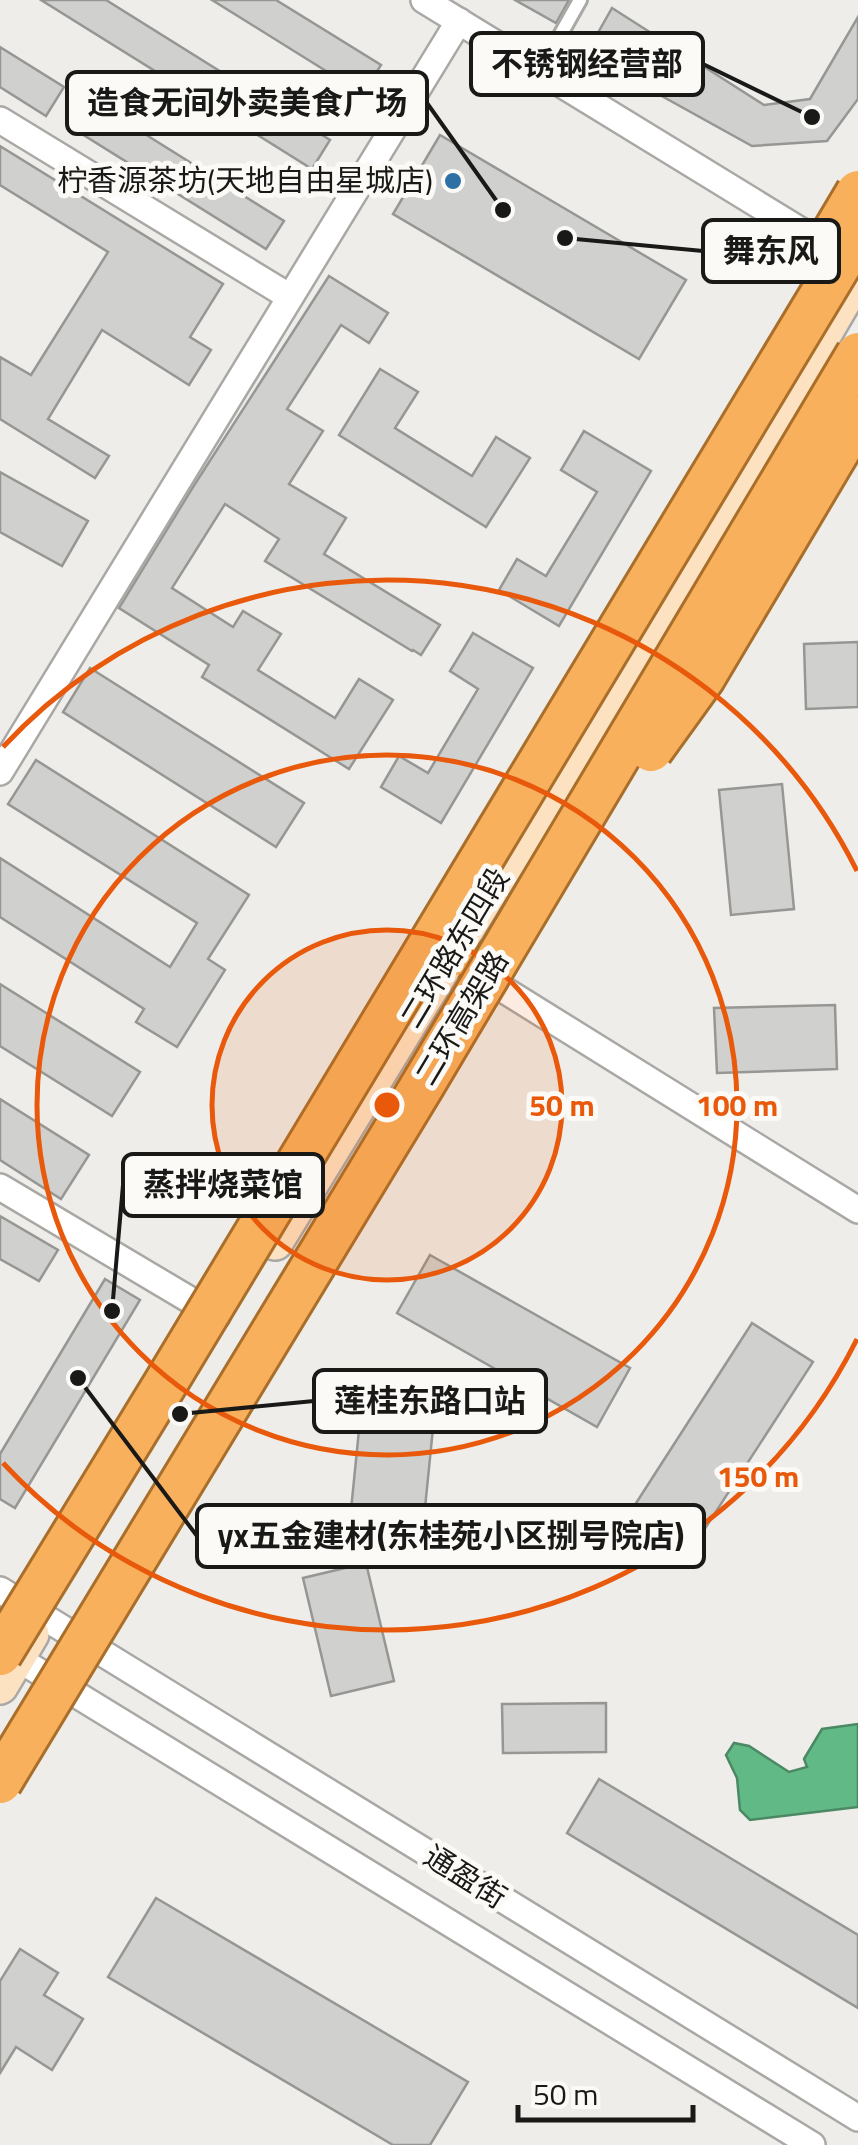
<svg xmlns="http://www.w3.org/2000/svg" width="858" height="2145" viewBox="0 0 858 2145" font-family="'Titillium Web','Noto Sans SC',sans-serif">
<rect width="100%" height="100%" fill="#eeedea"/>
<polygon fill="#61b985" stroke="#4b8964" stroke-width="2.5" points="858,1724 858,1807 750,1820 740,1810 737,1778 726,1755 734,1743 749,1746 789,1772 807,1767 804,1759 822,1729"/>
<g fill="#d0d1ce" stroke="#969794" stroke-width="2.5">
<polygon points="41,0 106,0 330,140 312,169"/>
<polygon points="212,0 276,0 381,65 363,94"/>
<polygon points="515,0 569,0 556,23"/>
<polygon points="612,8 764,105 810,99 858,17 858,99 827,141 752,146 586,54"/>
<polygon points="0,47 64,87 46,116 0,87"/>
<polygon points="100,106 284,221 266,249 82,134"/>
<polygon points="440,135 686,280 639,359 393,214"/>
<polygon points="0,146 223,284 190,337 211,350 189,385 102,330 48,419 109,456 95,478 0,419 0,357 31,375 108,252 0,185"/>
<polygon points="329,276 388,313 369,343 341,325 287,409 323,431 289,484 346,518 324,554 440,625 421,655 413,650 412,651 265,561 279,539 225,504 172,588 233,627 243,611 281,634 258,670 335,718 359,679 393,700 349,769 202,677 209,665 119,608 193,487"/>
<polygon points="380,369 418,392 395,428 472,476 496,437 530,458 486,527 339,435"/>
<polygon points="584,431 651,471 559,626 499,590 517,559 546,576 597,492 561,470"/>
<polygon points="0,472 88,521 62,566 0,532"/>
<polygon points="473,633 533,668 441,823 381,787 399,756 428,773 478,689 450,671"/>
<polygon points="858,642 858,707 806,709 804,644"/>
<polygon points="90,668 304,803 276,847 63,712"/>
<polygon points="36,760 249,895 208,959 225,970 177,1047 136,1022 144,1009 0,917 0,858 170,967 197,923 8,804"/>
<polygon points="782,784 794,909 731,915 719,790"/>
<polygon points="0,984 140,1072 112,1116 0,1046"/>
<polygon points="835,1005 837,1069 717,1073 714,1008"/>
<polygon points="0,1099 89,1155 61,1199 0,1160"/>
<polygon points="0,1216 58,1250 39,1281 0,1259"/>
<polygon points="430,1255 630,1368 597,1427 397,1313"/>
<polygon points="105,1279 140,1300 15,1508 0,1499 0,1454"/>
<polygon points="752,1323 813,1362 682,1564 622,1525"/>
<polygon points="361,1410 434,1418 423,1528 350,1520"/>
<polygon points="366,1563 394,1681 331,1696 303,1578"/>
<polygon points="606,1703 606,1752 503,1753 502,1704"/>
<polygon points="599,1779 858,1935 858,2008 567,1833"/>
<polygon points="156,1898 468,2082 430,2145 393,2145 108,1977"/>
<polygon points="20,1949 58,1973 44,1995 83,2019 52,2070 16,2047 0,2073 0,1981"/>
</g>
<g fill="none" stroke-linecap="round" stroke-linejoin="round">
<defs>
<polyline id="service" points="540,71 580,0"/>
<g id="minor">
<polyline points="424,0 837,253"/>
<polyline points="0,120 290,297"/>
<polyline points="0,772 459,21"/>
<polyline points="501,988 858,1210"/>
<polyline points="0,1187 217,1316"/>
<polyline points="0,1590 858,2118"/>
<polyline points="2,1649 812,2145"/>
</g>
<g id="secondary">
<polyline points="275,1242 690,563 858,275"/>
<polyline points="0,1686 31,1634"/>
</g>
<polyline id="trunk" points="451,955 469,893"/>
</defs>
<use href="#service" stroke="#a9a8a5" stroke-width="18"/>
<use href="#minor" stroke="#a9a8a5" stroke-width="30"/>
<use href="#secondary" stroke="#a9a8a5" stroke-width="40"/>
<use href="#trunk" stroke="#a96f2a" stroke-width="48"/>
<use href="#service" stroke="#fff" stroke-width="12"/>
<use href="#minor" stroke="#fff" stroke-width="25"/>
<use href="#secondary" stroke="#fde2c2" stroke-width="35"/>
<use href="#trunk" stroke="#f8b05c" stroke-width="42"/>
<defs>
<g id="trunk-bridge">
<polyline points="820,256 858,192"/>
<polyline points="651,750 703,678 858,417"/>
<polyline points="0,1654 173,1371 858,234"/>
<polyline points="0,1782 422,1086 858,354"/>
</g>
</defs>
<use href="#trunk-bridge" stroke="#a96f2a" stroke-width="48" stroke-linecap="butt"/>
<use href="#trunk-bridge" stroke="#f8b05c" stroke-width="42"/>
</g>
<circle cx="387" cy="1105" r="175" fill="#e8590c" fill-opacity=".12"/>
<g fill="none" stroke="#e8590c" stroke-width="5">
<circle cx="387" cy="1105" r="175"/>
<circle cx="387" cy="1105" r="350"/>
<path d="M857 1339A525 525 0 0 1 3 1463M3 747A525 525 0 0 1 857 871"/>
</g>
<circle fill="#2e6fa5" stroke="#fbfaf7" stroke-width="4" cx="453" cy="181" r="10"/>
<g text-anchor="middle" stroke-width="10" stroke-linejoin="round" paint-order="stroke">
<g font-size="30" fill="#191918" stroke="#fbfaf7" text-anchor="end">
<text x="433" y="191">柠香源茶坊(天地自由星城店)</text>
</g>
<g font-size="30" fill="#191918" stroke="#fbfaf7">
<text transform="translate(455 948) rotate(-59)" y="10">二环路东四段</text>
<text transform="translate(462 1018) rotate(-59)" y="10">二环高架路</text>
<text transform="translate(465 1877) rotate(32)" y="10">通盈街</text>
</g>
</g>
<circle cx="387" cy="1105" r="15" fill="#e8590c" stroke="#fbfaf7" stroke-width="5"/>
<g font-size="30" text-anchor="middle" font-weight="bold" fill="#e8590c" stroke="#fbfaf7" stroke-width="10" stroke-linejoin="round" paint-order="stroke">
<text x="562" y="1116">50 m</text>
<text x="737" y="1116">100 m</text>
<text x="758" y="1487">150 m</text>
</g>
<path fill="none" stroke="#191918" stroke-width="4" d="M812 117L703 64M503 210L427 103M565 238L703 251M112 1311L123 1185M180 1414L314 1401M78 1378L197 1536"/>
<g fill="#191918" stroke="#fbfaf7" stroke-width="4">
<circle cx="812" cy="117" r="10"/>
<circle cx="503" cy="210" r="10"/>
<circle cx="565" cy="238" r="10"/>
<circle cx="112" cy="1311" r="10"/>
<circle cx="180" cy="1414" r="10"/>
<circle cx="78" cy="1378" r="10"/>
</g>
<g fill="#fbfaf7" stroke="#191918" stroke-width="4">
<rect x="471" y="33" width="232" height="62" rx="10"/>
<rect x="67" y="72" width="360" height="62" rx="10"/>
<rect x="703" y="220" width="136" height="62" rx="10"/>
<rect x="123" y="1154" width="200" height="62" rx="10"/>
<rect x="314" y="1370" width="232" height="62" rx="10"/>
<rect x="197" y="1505" width="507" height="62" rx="10"/>
</g>
<g font-size="32" text-anchor="middle" font-weight="bold" fill="#191918">
<text x="587" y="75">不锈钢经营部</text>
<text x="247" y="114">造食无间外卖美食广场</text>
<text x="771" y="262">舞东风</text>
<text x="223" y="1196">蒸拌烧菜馆</text>
<text x="430" y="1412">莲桂东路口站</text>
<text x="451" y="1547">yx五金建材(东桂苑小区捌号院店)</text>
</g>
<path d="M518 2105v15h175v-15" fill="none" stroke="#191918" stroke-width="5"/>
<text x="533" y="2105" font-size="30" fill="#191918" stroke="#fbfaf7" stroke-width="8" paint-order="stroke">50 m</text>
</svg>
